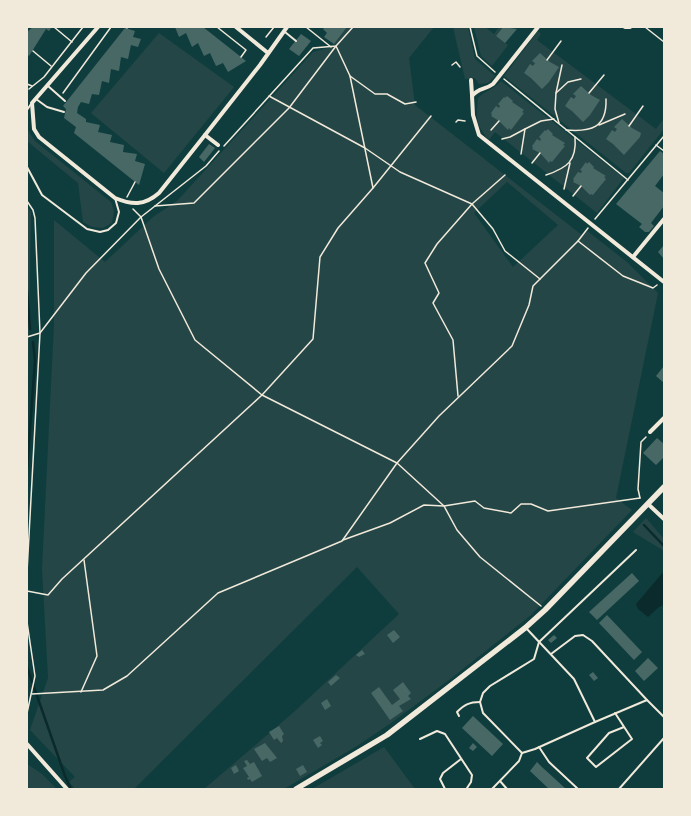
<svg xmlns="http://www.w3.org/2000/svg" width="691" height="816" viewBox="0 0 691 816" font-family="'Open Sans',sans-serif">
<rect width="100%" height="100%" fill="#0f3d3e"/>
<g fill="#244646" fill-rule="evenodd">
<path d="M347,27H434L409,58L415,105L582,235L586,230L627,262L658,293L616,498L632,510L531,615L449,680L391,723L357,746L284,789H204L295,711L399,614L357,567L134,789H75L69,782L75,777L30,730L48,678L42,569L54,324V220L105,262L153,217L177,201L313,52L335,46L333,44ZM507,182L558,225L513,267L474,213Z"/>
<polygon points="453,27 468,27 475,59 495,76 488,83 479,84 475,78 465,79"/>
<polygon points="474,27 485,27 494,34 499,27 503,27 496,36 508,45 492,66 481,56"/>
<polygon points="538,31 541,34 537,40 656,129 664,118 664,129 629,173 626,173 504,76"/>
<polygon points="159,33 234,87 164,173 91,113"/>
<path d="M501,81L624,178L597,213L495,132L489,140C475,124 476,118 478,98C486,90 492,91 501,81Z"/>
<polygon points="27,129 35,141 111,202 114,211 112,223 103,228 92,227 83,222 78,183 27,141"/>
<polygon points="27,207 31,212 27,431"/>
<polygon points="646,518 664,539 664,551 633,532"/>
<polygon points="384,747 415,789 312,789"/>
<polygon points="27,764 42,774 57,789 27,789"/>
</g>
<polygon fill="#0a2a2b" points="664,571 664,605 659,607 648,617 638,609 636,604"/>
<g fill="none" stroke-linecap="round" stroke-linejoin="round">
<g stroke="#0a2a2b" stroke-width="2.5">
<polyline points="27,290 30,329"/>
<polyline points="27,470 35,361 33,342"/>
<polyline points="644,525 664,546"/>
<polyline points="27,667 65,776 71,789"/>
</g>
</g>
<g fill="#486865">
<polygon points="33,27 52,27 49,31 46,29 29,56 27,54 27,32"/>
<polygon points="175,27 203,27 246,61 228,72 223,63 216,66 210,53 204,56 198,43 192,47 186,33 179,37"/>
<polygon points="325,27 347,27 334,44 324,37 327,33 323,29"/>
<polygon points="503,27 517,29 505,43 496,36"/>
<polygon points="125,28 135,31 133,37 141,39 138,47 131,45 128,59 121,57 119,71 111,69 109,83 102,81 99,95 92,94 89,104 81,102 78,107 77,113 86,119 86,122 100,125 98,132 112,135 110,142 124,145 123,152 137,154 135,161 145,164 139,185 74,133 76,127 64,118 66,109 63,106"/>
<polygon points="301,34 311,41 299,56 289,49"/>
<polygon points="540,53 550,62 559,67 549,82 542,89 531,78 524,73 530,64 533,66 535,63 532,61"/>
<polygon points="581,86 591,95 600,100 590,115 583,122 572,111 565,106 571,97 574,99 576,96 573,94"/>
<polygon points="507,96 513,101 512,102 524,110 522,112 524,113 511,130 509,128 508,130 499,121 491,116 492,115 491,113 496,106 499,108 500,106 498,104 504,97 505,98"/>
<polygon points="622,119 632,128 641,133 640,137 624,155 613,144 606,139 612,130 615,132 617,129 614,127"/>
<polygon points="548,129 553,134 552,135 565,143 563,145 565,146 552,162 550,161 549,163 540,153 532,149 533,148 532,146 537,139 540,141 541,139 539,137 545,130 546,131"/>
<polygon points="209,144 215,148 204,162 199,157"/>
<polygon points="660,151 664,154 664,174 655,186 664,193 664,206 651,223 654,226 649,232 645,232 639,227 642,224 616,204"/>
<polygon points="586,162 587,164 589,162 594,167 593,168 606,176 604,177 606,179 593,195 591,194 590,195 581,186 573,182 574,180 573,179 578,172 581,173 582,171 580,170"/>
<polygon points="664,245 664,259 658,252"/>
<polygon points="664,366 664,383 656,376"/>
<polygon points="657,438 664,444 664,457 656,465 643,453"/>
<polygon points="632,573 639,581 597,620 589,612"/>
<polygon points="607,615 642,652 634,660 599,623"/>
<polygon points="394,630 400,637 393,643 387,635"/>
<polygon points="554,635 557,638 551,643 548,640"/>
<polygon points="362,650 365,654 359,657 356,655"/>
<polygon points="648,658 658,668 644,681 635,671"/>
<polygon points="593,672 598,678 594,681 589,675"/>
<polygon points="336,675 340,678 331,686 328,682"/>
<polygon points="403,682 411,693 408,696 411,699 399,706 403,711 390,720 371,693 379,687 392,705 400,699 393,690"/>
<polygon points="327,699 331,706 325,710 321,703"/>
<polygon points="473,716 503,744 492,756 462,728"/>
<polygon points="279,726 284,734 282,736 283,741 281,743 277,738 274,740 269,732"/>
<polygon points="320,736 323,741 320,743 322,745 318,748 313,740"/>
<polygon points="265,743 277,758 270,762 267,758 262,761 254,749"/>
<polygon points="473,743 477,747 473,751 469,748"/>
<polygon points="247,760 250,764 254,762 262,776 252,782 250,779 248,780 247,778 249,777 243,768 247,766 244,761"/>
<polygon points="537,762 543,768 566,789 549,789 530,771"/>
<polygon points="236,765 239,771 234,774 231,768"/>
<polygon points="303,765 307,772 300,776 296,769"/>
</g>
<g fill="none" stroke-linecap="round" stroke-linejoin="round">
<g stroke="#f1e9da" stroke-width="1.5">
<polyline points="54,27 72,42"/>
<polyline points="217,27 246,50 241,57"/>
<polyline points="306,27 331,47"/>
<polyline points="470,27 477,56 495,72"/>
<polyline points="645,27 664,42"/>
<polyline points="127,28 127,27"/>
<polyline points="266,37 274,27"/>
<polyline points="33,51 51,66"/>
<polyline points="547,60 561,41"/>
<polyline points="452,65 456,62 460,67"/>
<polyline points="350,76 373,188"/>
<polyline points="504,79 628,180"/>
<polyline points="27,84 32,86"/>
<polyline points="29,89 44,77 83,27"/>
<polyline points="63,93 111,27"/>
<polyline points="556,93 562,65"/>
<polyline points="589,93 604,75"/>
<polyline points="269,96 365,148 400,172 472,204 437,244 425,263 439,293 433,303 453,340 458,396"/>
<polyline points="456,122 458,120 465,121"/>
<polyline points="559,123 555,109 556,93 568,82 581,79"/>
<polyline points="599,125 625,114"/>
<polyline points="629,126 643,106"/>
<polyline points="491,130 499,121"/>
<path d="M566,130C591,132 607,128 606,99"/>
<polyline points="502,139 510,137 525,129"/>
<polyline points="656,145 664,151"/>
<polyline points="224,146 313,48 336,46 353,27"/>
<polyline points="521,154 525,129 541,121 554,119"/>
<polyline points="532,163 540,153"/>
<polyline points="505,175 472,204 493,229 505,251 540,279"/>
<path d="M546,175C567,168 577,161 575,137"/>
<polyline points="564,189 570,163"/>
<polyline points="573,196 581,186"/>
<polyline points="127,197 135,182"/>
<polyline points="27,201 33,210 35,218 40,333 27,572"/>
<polyline points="155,206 194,203 289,108 336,46 350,76 375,94 387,94 405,104 416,102"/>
<polyline points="133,209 141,217 159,269 195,340 262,395 397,463 444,506 457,530 480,557 541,606"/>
<polyline points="595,219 664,136"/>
<polyline points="578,241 623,276 653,288 657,285"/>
<polyline points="27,337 40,333 86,273 141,217 206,166 219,151"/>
<polyline points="640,498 638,489 641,442 646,437"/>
<polyline points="343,540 390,523 424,505 444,506 475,501 484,508 511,513 521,504 531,504 548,511 640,498"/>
<polyline points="27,591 48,595 62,579 262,395 313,339 320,257 338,228 373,188 431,116"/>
<polyline points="27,622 35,676 27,713"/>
<polyline points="81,692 97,656 84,560"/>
<polyline points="32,694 103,690 127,676 218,593 342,541 397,463 439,416 512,346 529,305 533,286 578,241 588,228"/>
</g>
<g stroke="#f1e9da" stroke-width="2">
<polyline points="285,32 296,41"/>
<polyline points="48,86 65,101"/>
<polyline points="36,99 47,107 64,112"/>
<polyline points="27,110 31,104"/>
<polyline points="27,167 42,195 87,229 100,232 108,230 116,223 119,212 115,198"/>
<polyline points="664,188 664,189"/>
<polyline points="636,550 539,642 534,659 490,686 483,693 480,702 483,713 522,753 535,749 595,722 647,700 664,717"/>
<polyline points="526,628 574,679 595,722"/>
<polyline points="551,654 575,636 583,635 592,641 647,700"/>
<polyline points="615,713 632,739 596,767 587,758 609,733 624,727"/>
<path d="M459,716L457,712C464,705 469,702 480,702"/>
<polyline points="420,739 437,731 445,734 472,775 471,782 467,788"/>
<polyline points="539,747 549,762 578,789"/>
<polyline points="500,781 507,789"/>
<polyline points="445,789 440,779 443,773 461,759"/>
<polyline points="465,789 468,789"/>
<polyline points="492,789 519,761 522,753"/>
<polyline points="619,789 664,738"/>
</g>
<g stroke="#f1e9da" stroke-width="4">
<path d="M98,27L32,103L34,129L39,137L115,198C132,205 144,206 159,193L205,135"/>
<polyline points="236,27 268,53"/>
<path d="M538,27L493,84C485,90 478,88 472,96L473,115L479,135L664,282"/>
<polyline points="625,27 630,27"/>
<polyline points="471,80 472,95"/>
<polyline points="218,145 205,135 260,65 287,27"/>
<polyline points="633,257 664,219"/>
<polyline points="650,432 664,418"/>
<polyline points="648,504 664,519"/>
<polyline points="27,744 67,789"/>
</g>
<polyline stroke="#f1e9da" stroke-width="5.5" points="296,789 387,735 525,628 545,610 664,487"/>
</g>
<rect width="691" height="816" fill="none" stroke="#f1e9da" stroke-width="56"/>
</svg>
